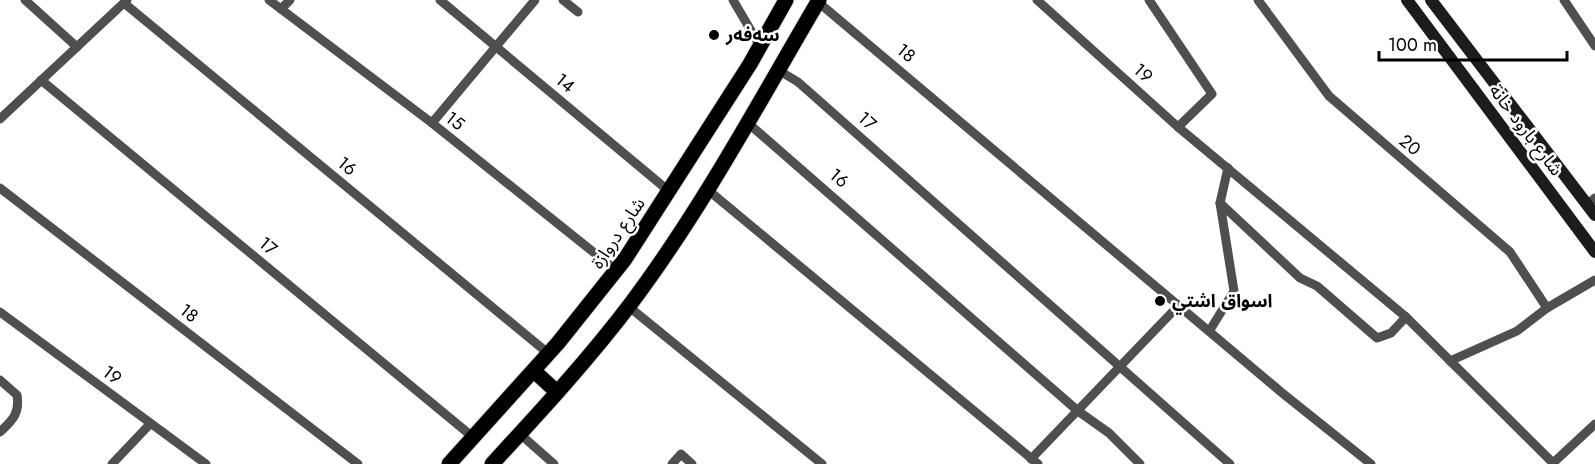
<svg xmlns="http://www.w3.org/2000/svg" width="1595" height="464" viewBox="0 0 1595 464" font-family="Jost,'Noto Sans Arabic',sans-serif">
<rect width="100%" height="100%" fill="#fff"/>
<g fill="none" stroke-linecap="round" stroke-linejoin="round">
<defs>
<g id="primary">
<polyline points="534,371 557,392"/>
<polyline points="449,464 558,343 625,259 750,64 786,0"/>
<path d="M492,464C540,412 589,359 632,302C703,207 759,102 819,0"/>
</g>
</defs>
<use href="#primary" stroke="#dbdbdb" stroke-width="17"/>
<g stroke="#4f4f4f" stroke-width="9">
<polyline points="25,0 77,47"/>
<polyline points="269,0 432,123 617,271"/>
<polyline points="440,0 670,192"/>
<polyline points="563,0 578,12"/>
<polyline points="733,0 760,46"/>
<polyline points="1037,0 1178,127 1406,317 1554,464"/>
<polyline points="1149,0 1212,94 1178,127"/>
<polyline points="1258,0 1329,96 1510,252 1547,308"/>
<polyline points="1564,0 1595,46"/>
<polyline points="818,2 1281,392 1371,464"/>
<polyline points="124,3 549,354"/>
<polyline points="281,9 290,0"/>
<polyline points="778,70 798,82 1230,464"/>
<polyline points="41,80 474,438"/>
<polyline points="0,119 127,0"/>
<polyline points="432,123 535,0"/>
<polyline points="749,124 1078,411 1109,433 1140,464"/>
<polyline points="0,188 358,464"/>
<polyline points="708,190 1038,464"/>
<polyline points="1220,203 1300,278 1317,286 1377,338 1391,333 1406,317"/>
<polyline points="1587,205 1595,198"/>
<polyline points="628,306 822,464"/>
<polyline points="0,312 206,464"/>
<polyline points="1210,330 1234,291 1220,203 1228,168"/>
<polyline points="1450,361 1517,331 1547,308 1595,280"/>
<path d="M0,380L17,395C20,413 13,420 0,432"/>
<polyline points="520,434 554,464"/>
<polyline points="1031,459 1179,305"/>
<polyline points="1553,463 1595,424"/>
<polyline points="112,464 150,424"/>
<polyline points="672,464 681,454 692,464"/>
</g>
<g stroke="#1c1c1c" stroke-width="12">
<polyline points="1407,0 1595,252"/>
<polyline points="1431,0 1595,215"/>
</g>
<use href="#primary" stroke="#000" stroke-width="15"/>
</g>
<g fill="#000" stroke="#fff" stroke-width="2">
<circle cx="714" cy="35" r="6"/>
<circle cx="1160" cy="301" r="6"/>
</g>
<g text-anchor="middle" stroke-width="5" stroke-linejoin="round" paint-order="stroke">
<g font-size="18" font-weight="bold" fill="#000" stroke="#fff" text-anchor="start">
<text x="726" y="41">سەفەر</text>
<text x="1172" y="307">اسواق اشتي</text>
</g>
<g font-size="18" fill="#000" stroke="#fff">
<text transform="translate(906 53) rotate(40)" y="6">18</text>
<text transform="translate(1143 73) rotate(42)" y="6">19</text>
<text transform="translate(565 83) rotate(40)" y="6">14</text>
<text transform="translate(455 121) rotate(38)" y="6">15</text>
<text transform="translate(867 121) rotate(42)" y="6">17</text>
<text transform="translate(1526 130) rotate(53)" y="6">شارع بارود خانة</text>
<text transform="translate(1410 145) rotate(40)" y="6">20</text>
<text transform="translate(347 166) rotate(40)" y="6">16</text>
<text transform="translate(839 178) rotate(41)" y="6">16</text>
<text transform="translate(618 233) rotate(-56)" y="6">شارع دروازة</text>
<text transform="translate(268 246) rotate(40)" y="6">17</text>
<text transform="translate(189 313) rotate(38)" y="6">18</text>
<text transform="translate(112 375) rotate(37)" y="6">19</text>
</g>
</g>
<path d="M1379 51v9h188v-9" fill="none" stroke="#000000" stroke-width="3"/>
<text x="1388" y="51" font-size="18" fill="#000000" stroke="#ffffff" stroke-width="4.5" paint-order="stroke">100 m</text>
</svg>
